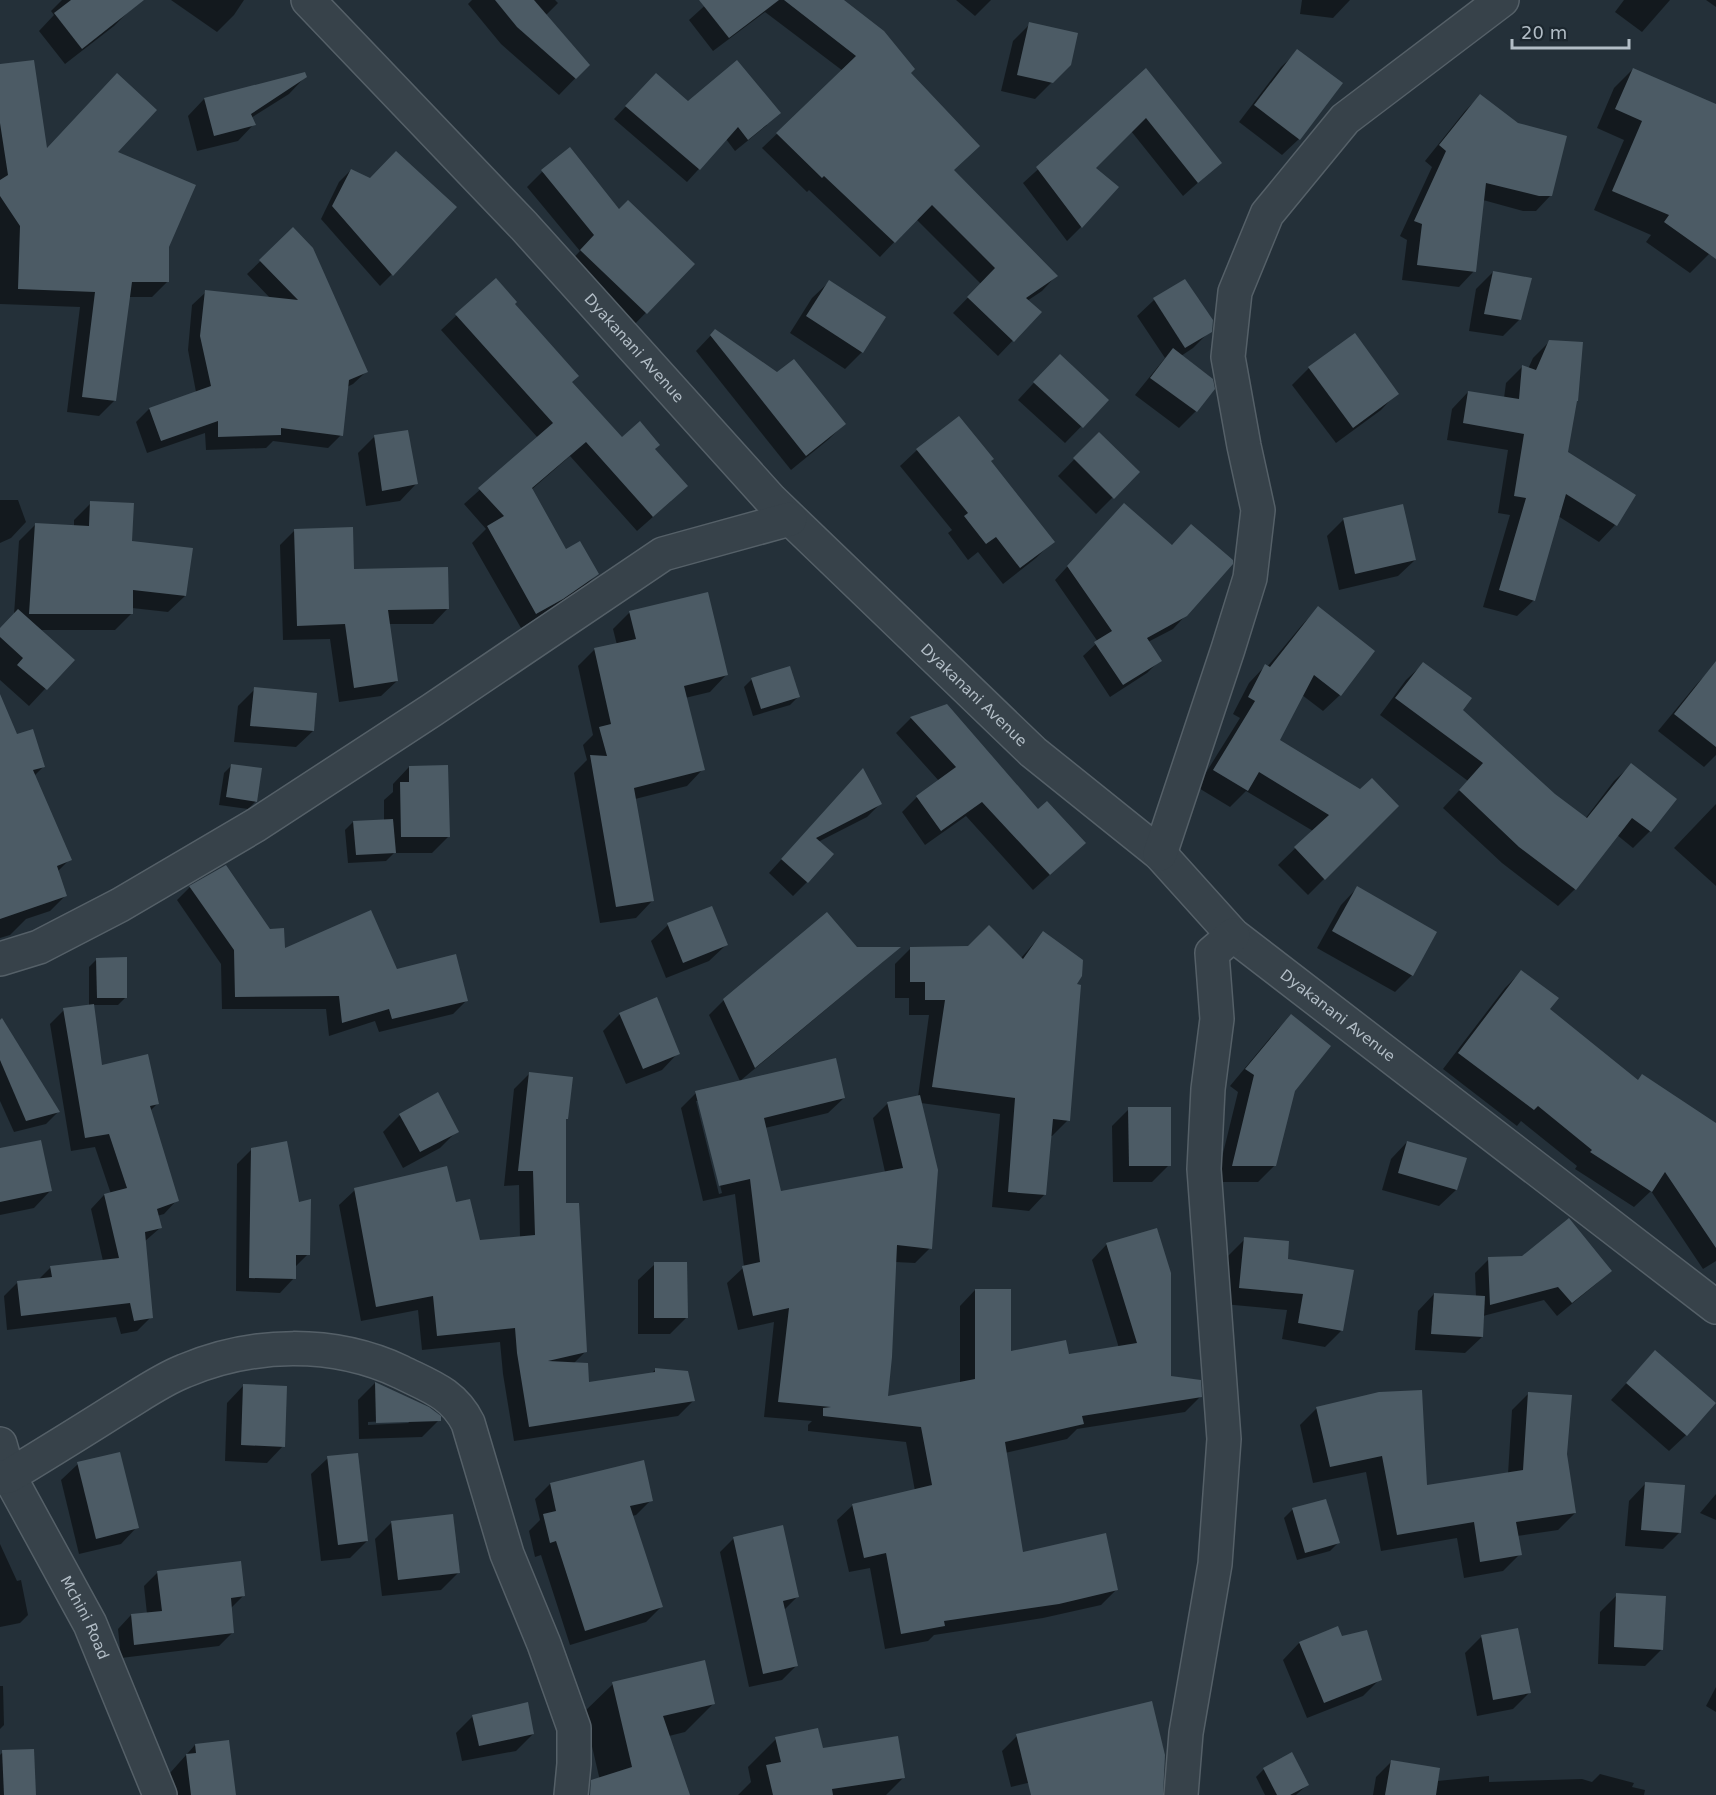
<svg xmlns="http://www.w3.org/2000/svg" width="1716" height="1795" viewBox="0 0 1716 1795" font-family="'DejaVu Sans',sans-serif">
<rect width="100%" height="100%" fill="#243039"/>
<g fill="#0007" fill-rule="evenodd">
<polygon points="62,0 124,0 131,9 114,26 65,64 39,31 54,15 51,11"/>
<polygon points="171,0 244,0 234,15 217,32"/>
<polygon points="472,0 555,0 558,3 545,16 588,65 559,95 501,44 468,4"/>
<polygon points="711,0 841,0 909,73 952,170 1056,276 1042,291 1027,301 1040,312 998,356 953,313 981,284 916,219 880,257 809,190 807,192 762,148 843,71 765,12 713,51 689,20"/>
<polygon points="956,0 991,0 975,16"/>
<polygon points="1302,0 1350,0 1333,18 1300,14"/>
<polygon points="1624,0 1670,0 1642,32 1615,12"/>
<polygon points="1706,0 1716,0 1716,7"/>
<polygon points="1030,24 1069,65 1035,99 1001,91 1013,41"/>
<polygon points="1298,51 1299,139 1282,155 1239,122 1281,67"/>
<polygon points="0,66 45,151 116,152 167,247 167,282 152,297 128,297 115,400 99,416 67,412 80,307 0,304"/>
<polygon points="1633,69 1716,105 1716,257 1709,254 1690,273 1646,242 1651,235 1594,210 1624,140 1597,128 1614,88"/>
<polygon points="1146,71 1220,163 1183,196 1131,131 1094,168 1081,227 1067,241 1023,183"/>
<polygon points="305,77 289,94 251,118 254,124 238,141 197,151 188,116 204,99"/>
<polygon points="644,87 688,103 767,125 735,151 726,139 687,182 614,119"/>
<polygon points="1480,96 1551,195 1536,211 1523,211 1483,200 1474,271 1459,287 1402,280 1407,240 1400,236 1432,167 1425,161 1465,111"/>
<polygon points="351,170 392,274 380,286 321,219 339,182"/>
<polygon points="542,172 619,211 693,264 631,328 566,266 580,251 527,187"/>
<polygon points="293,230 367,371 353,384 347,387 341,435 328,448 273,441 266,448 206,450 205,433 147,453 136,422 149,409 196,392 188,350 192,305 206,292 271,299 247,274"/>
<polygon points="1493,272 1519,320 1503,336 1469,331 1476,289"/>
<polygon points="829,282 862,352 845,369 790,333 812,298"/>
<polygon points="1154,300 1210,331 1193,348 1181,356 1213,389 1196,411 1179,428 1135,395 1165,358 1137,316"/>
<polygon points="513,304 571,383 622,439 654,449 671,501 637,531 570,456 531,490 565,551 597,574 582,589 521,628 472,543 486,529 464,504 538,438 441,330 457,315"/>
<polygon points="715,331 844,424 829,439 791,470 696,351"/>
<polygon points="1550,341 1567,453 1615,525 1599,542 1558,516 1534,600 1517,616 1483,607 1510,515 1498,513 1508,450 1447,440 1452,409 1468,392 1504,398 1506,383 1522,367 1528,369 1533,358"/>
<polygon points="1309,368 1397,393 1381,410 1336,443 1292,385"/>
<polygon points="1043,373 1107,400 1065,443 1018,400"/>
<polygon points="1099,434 1138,472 1096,514 1058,476"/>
<polygon points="374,437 416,484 400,501 366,506 358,453"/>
<polygon points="917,450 989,462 1053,541 1036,558 1003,584 978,552 968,560 948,533 952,530 900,466"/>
<polygon points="0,500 18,500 26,522 11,538 0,543"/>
<polygon points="91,503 185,596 168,612 132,608 132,613 115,630 39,630 72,660 29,706 0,680 0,629 14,615 19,541 35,525 74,527 74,520"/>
<polygon points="1112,518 1186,615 1173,629 1148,642 1160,660 1147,673 1110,697 1083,656 1098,642 1055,580"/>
<polygon points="1344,519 1415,560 1398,576 1339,590 1327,536"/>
<polygon points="295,530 353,571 448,608 433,624 389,624 397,681 381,696 339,702 330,639 283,640 280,545"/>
<polygon points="1318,608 1340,695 1323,711 1302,695 1278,741 1361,791 1397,806 1308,895 1278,865 1313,831 1246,791 1230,807 1197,787 1240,718 1233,714 1249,683 1265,666 1267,667 1302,625"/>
<polygon points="630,612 726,675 710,692 685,698 703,769 687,786 635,799 652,901 636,918 600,923 574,773 587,760 583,745 593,735 578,666 595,649 617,645 613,629"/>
<polygon points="1423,664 1460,710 1554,795 1585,819 1614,781 1631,765 1675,799 1650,831 1633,848 1617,835 1575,889 1558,906 1502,863 1443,808 1468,781 1380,715 1406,680"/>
<polygon points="1712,668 1716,671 1716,755 1704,767 1658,731 1696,685"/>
<polygon points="752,679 798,697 790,705 753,716 744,687"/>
<polygon points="255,689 313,731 296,747 234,742 238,706"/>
<polygon points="946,706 1068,858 1033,890 966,816 925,845 902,812 917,797 939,781 896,733 911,718"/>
<polygon points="0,741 44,766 34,776 70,859 58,871 65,896 50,911 26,919 10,935 0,938"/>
<polygon points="232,765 256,801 248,809 219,805 224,773"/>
<polygon points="409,767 449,836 432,853 394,853 386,861 348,863 345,830 353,822 384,821 384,800 393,792 393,784"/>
<polygon points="850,784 880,804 867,817 818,842 807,882 793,896 769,873"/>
<polygon points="1716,804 1716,886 1674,848"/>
<polygon points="190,887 283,950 396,970 467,1000 453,1014 379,1032 375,1021 329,1036 326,1009 222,1009 221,964 177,900"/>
<polygon points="1357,888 1412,975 1395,992 1317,948 1341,905"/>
<polygon points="712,908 726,945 709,961 666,978 651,941 668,925"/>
<path d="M1043,933L1074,984L1068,1120L1052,1136H1050L1045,1194L1029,1211L992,1207L1000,1114L921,1103L930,1248L915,1263L895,1262L886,1398L960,1383V1306L975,1290L1009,1353L1068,1356L1119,1348L1092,1260L1107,1244L1170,1378L1201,1396L1185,1412L1077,1429L1067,1439L1005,1453L1022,1554L1116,1590L1101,1605L1043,1618L934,1635L928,1641L885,1649L870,1568L849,1572L837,1520L853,1505L915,1491L906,1442L808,1431V1425L812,1421L764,1417L774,1322L738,1330L727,1283L744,1267L735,1194L703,1201L681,1108L696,1093L844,1098L828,1113L765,1128L780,1192L885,1172L873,1118L888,1103L918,1097L929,1015H909V998H895V964L911,948L1021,958ZM696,1101H699L722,1193L719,1194Z"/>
<polygon points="856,948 897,948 884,961 740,1081 709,1015 724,1000"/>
<polygon points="97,959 126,997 118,1005 92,1005 101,1066 158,1103 150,1111 177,1200 164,1214 157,1216 160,1228 144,1242 151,1317 137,1331 121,1334 116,1317 7,1330 4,1296 18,1282 38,1280 51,1267 103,1261 91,1209 104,1195 111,1194 95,1147 71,1151 50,1024 64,1010 89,1006 89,967"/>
<polygon points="1521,972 1548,1010 1637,1081 1716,1124 1716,1261 1703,1269 1651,1191 1634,1207 1575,1169 1577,1166 1521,1121 1517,1126 1443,1069 1505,988"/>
<polygon points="620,1014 678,1053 662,1070 626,1084 603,1031"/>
<polygon points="1291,1016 1293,1090 1275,1165 1258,1182 1216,1182 1238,1092 1230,1086 1275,1032"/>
<polygon points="0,1021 58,1112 46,1124 14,1132 0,1101"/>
<polygon points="529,1074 567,1118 564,1121 565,1205 586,1351 573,1364 588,1383 651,1374 655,1370 693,1401 678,1416 514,1441 503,1374 500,1342 422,1350 418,1310 361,1321 339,1205 355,1190 455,1204 479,1241 520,1238 519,1185 504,1186 514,1089"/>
<polygon points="1129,1109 1169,1165 1152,1182 1113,1182 1112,1126"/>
<polygon points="400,1115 457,1131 440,1148 403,1168 383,1132"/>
<polygon points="1407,1142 1456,1190 1439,1206 1382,1190 1391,1159"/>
<polygon points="252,1149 308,1254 294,1268 294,1278 280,1293 236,1291 237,1164"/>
<polygon points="0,1150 50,1191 34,1208 0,1215"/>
<polygon points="1245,1239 1286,1260 1341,1331 1325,1347 1282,1339 1287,1310 1223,1304 1228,1256"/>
<polygon points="1489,1259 1610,1271 1596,1284 1557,1316 1544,1300 1483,1316 1482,1337 1465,1353 1415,1350 1418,1311 1434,1294 1476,1297 1475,1273"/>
<polygon points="655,1264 686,1318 670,1334 638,1334 638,1280"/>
<polygon points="1655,1352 1686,1435 1669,1451 1611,1400"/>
<path d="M375,1383L421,1404L439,1420L422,1437L359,1439L358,1400ZM407,1420L409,1423L368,1425V1422Z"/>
<polygon points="243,1386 283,1446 267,1463 225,1461 227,1403"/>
<polygon points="1529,1393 1566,1454 1575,1513 1558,1530 1517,1536 1520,1554 1503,1571 1464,1578 1457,1538 1381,1551 1366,1472 1313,1483 1300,1425 1317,1408 1426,1487 1508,1474 1512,1410"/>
<polygon points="328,1458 367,1541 350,1558 321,1561 311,1474"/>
<polygon points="78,1464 137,1527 121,1544 79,1554 61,1480"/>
<polygon points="550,1484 651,1500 636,1515 632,1516 661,1607 646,1622 570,1645 541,1555 535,1557 529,1531 540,1520 535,1499"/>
<polygon points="1645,1484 1680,1532 1663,1549 1625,1546 1629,1501"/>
<polygon points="1716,1494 1716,1520 1700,1513"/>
<polygon points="1325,1500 1338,1543 1330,1551 1297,1560 1284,1518 1292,1510"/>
<polygon points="392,1522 458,1573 441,1590 382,1596 375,1539"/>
<polygon points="734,1538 797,1597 783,1611 796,1666 782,1680 749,1687 720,1552"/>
<polygon points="0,1544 17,1581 21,1580 28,1615 20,1623 0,1627"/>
<polygon points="158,1572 243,1596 230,1609 233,1632 219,1646 121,1658 118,1629 131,1615 147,1614 144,1586"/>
<polygon points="1617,1595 1662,1649 1645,1666 1598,1664 1600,1612"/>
<polygon points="1337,1628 1341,1638 1380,1679 1363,1696 1307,1718 1283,1660 1299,1643"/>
<polygon points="1481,1637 1529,1693 1513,1709 1477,1716 1465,1653"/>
<polygon points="613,1684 714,1703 685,1732 669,1736 689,1795 591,1795 601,1785 584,1712"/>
<polygon points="0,1686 3,1686 4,1725 0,1729"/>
<polygon points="1716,1687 1716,1712 1706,1706"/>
<polygon points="473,1716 533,1734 516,1751 462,1761 456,1733"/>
<polygon points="1017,1736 1161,1795 1065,1795 1061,1775 1011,1787 1002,1751"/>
<polygon points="776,1739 822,1750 904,1777 886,1795 738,1795 751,1782 748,1767"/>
<polygon points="195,1745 226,1795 173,1795 170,1773"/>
<polygon points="3,1752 34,1795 0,1795 0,1755"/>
<polygon points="1391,1762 1437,1781 1489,1776 1489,1782 1582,1779 1592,1782 1600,1774 1634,1783 1632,1787 1645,1790 1644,1795 1373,1795 1376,1777"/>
<polygon points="1264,1769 1307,1785 1296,1795 1265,1795 1256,1777"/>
</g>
<g fill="#4c5b65">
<polygon points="71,0 144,0 82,49 54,13"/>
<polygon points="495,0 534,0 590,65 576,79 517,27"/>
<polygon points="699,0 779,0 729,38"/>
<polygon points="784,0 844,0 884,31 915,69 911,73 980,146 954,170 1058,276 1026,298 1042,312 1014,342 967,297 995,268 932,205 895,243 824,176 822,178 776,133 856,56"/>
<polygon points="1029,22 1078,33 1071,65 1053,83 1017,75"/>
<polygon points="1297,49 1343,83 1300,140 1254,105"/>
<polygon points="34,60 47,148 117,73 157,110 118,152 196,185 169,247 169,282 132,282 116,401 82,397 95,292 18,289 20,226 0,196 0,180 8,175 0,123 0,64"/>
<polygon points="737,60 781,113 748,140 738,127 700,170 625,106 656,73 688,101"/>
<polygon points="1146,68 1222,163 1198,183 1146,118 1096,168 1119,187 1082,228 1036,167"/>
<polygon points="1633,68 1716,104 1716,259 1664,222 1669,215 1612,191 1642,121 1615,109"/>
<polygon points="305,72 307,77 251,114 256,125 214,136 204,98"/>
<polygon points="1480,94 1518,123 1567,136 1552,196 1539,196 1486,183 1476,272 1417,265 1422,224 1414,221 1446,151 1439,145"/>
<polygon points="570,147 619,209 628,200 695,264 647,314 580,250 594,235 541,170"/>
<polygon points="396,151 457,207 393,276 332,206 351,169 370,178"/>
<polygon points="293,227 313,248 368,372 349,380 343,436 281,428 281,435 218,437 218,421 161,441 149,408 211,386 200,336 205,290 298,300 259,260"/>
<polygon points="1493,271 1532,278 1521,320 1484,314"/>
<polygon points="496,278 517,302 515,304 579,376 572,382 622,437 640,421 660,445 655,449 688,486 653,517 586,442 532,488 566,549 580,541 599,574 563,599 536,614 487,526 504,516 478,488 553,423 455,314"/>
<polygon points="1185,279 1213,320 1212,332 1185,348 1153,298"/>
<polygon points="829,280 886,317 863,353 806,316"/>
<polygon points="715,329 777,372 794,359 846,424 806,456 710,335"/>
<polygon points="1355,333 1399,394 1353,428 1308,367"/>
<polygon points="1549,340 1583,342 1578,401 1577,401 1568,452 1636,495 1617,526 1566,494 1535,601 1499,590 1526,498 1514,496 1524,434 1463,423 1468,391 1519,399 1522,365 1536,370"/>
<polygon points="1173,348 1213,379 1215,389 1197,412 1150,378"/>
<polygon points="1060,354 1109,400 1083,428 1033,382"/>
<polygon points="959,416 994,459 991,461 1055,542 1020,568 996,537 986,544 964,516 968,513 916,449"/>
<polygon points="408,430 418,484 382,491 374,435"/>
<polygon points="1099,432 1140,472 1114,499 1073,458"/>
<polygon points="90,501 134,503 132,541 193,548 186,596 133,590 133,614 29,614 35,523 89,526"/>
<polygon points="1124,503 1172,545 1191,524 1233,560 1233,564 1187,616 1147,638 1162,661 1123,685 1094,642 1112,631 1067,566"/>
<polygon points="1403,504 1416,560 1355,574 1343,518"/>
<polygon points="353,527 354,569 448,567 449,609 388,610 398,681 354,688 345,624 297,626 294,529"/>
<polygon points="708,592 728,675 684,686 705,770 634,788 654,901 616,907 590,755 607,756 599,727 611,724 594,648 636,639 629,611"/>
<polygon points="1318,606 1375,651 1341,696 1314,675 1280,740 1360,789 1372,778 1399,806 1325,880 1294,847 1329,815 1259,772 1248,791 1213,770 1255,701 1248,697 1265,664 1270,667"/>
<polygon points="18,609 75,660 47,690 17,665 23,658 0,637 0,628"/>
<polygon points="1716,661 1716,747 1674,714"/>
<polygon points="1423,662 1472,698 1463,710 1555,794 1587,818 1631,763 1677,799 1651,832 1632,818 1576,890 1519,847 1459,790 1483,763 1395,698"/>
<polygon points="790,666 800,697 761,709 751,678"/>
<polygon points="254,687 317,693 314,731 250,726"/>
<polygon points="0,694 17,734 33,729 45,767 33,770 72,860 57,866 67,896 0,919"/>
<polygon points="947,704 1038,809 1047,801 1086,843 1050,875 982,802 941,831 916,796 956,767 910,717"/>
<polygon points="231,764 262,768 257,802 226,797"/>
<polygon points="448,765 450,837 401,837 400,782 409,782 409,766"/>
<polygon points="863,768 882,804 816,838 834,854 808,883 781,859"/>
<polygon points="393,819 396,853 356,855 353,821"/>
<polygon points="226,865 270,929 284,928 285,948 371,910 397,969 456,954 468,1001 392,1019 389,1009 342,1023 339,996 235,997 234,950 189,886"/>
<polygon points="1357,886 1437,932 1413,976 1332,931"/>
<polygon points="712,906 728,945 683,963 667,923"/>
<polygon points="827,912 857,947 901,947 755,1068 723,999"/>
<polygon points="989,925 1023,959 1043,931 1083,960 1082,976 1077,984 1081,985 1070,1121 1053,1119 1046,1195 1008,1192 1015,1098 932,1087 945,1000 925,1000 925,982 910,982 910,947 968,946"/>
<polygon points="127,957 127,998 97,998 96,958"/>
<polygon points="1521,970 1559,998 1550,1009 1638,1080 1642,1074 1716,1123 1716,1248 1665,1172 1652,1192 1590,1152 1592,1150 1538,1106 1534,1110 1458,1053"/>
<polygon points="657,997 680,1054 643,1069 619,1013"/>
<polygon points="94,1004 102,1065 148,1054 159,1104 150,1106 179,1201 157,1209 162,1228 145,1232 153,1318 134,1321 130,1303 21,1316 17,1281 52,1277 50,1266 119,1258 104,1194 127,1188 109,1134 85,1138 63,1008"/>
<polygon points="1291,1014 1331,1046 1295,1091 1276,1166 1232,1166 1254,1075 1245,1069"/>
<polygon points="2,1018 60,1112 26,1121 0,1060 0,1020"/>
<polygon points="836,1058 845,1098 764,1118 781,1191 903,1168 887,1102 920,1095 938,1170 932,1249 897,1245 892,1357 888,1396 975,1379 975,1289 1011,1289 1011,1351 1066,1340 1069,1354 1137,1343 1106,1243 1157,1228 1171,1273 1171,1376 1201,1380 1202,1397 1082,1416 1084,1424 1005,1442 1023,1552 1106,1533 1118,1590 1059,1604 944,1621 945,1626 901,1634 886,1553 864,1558 852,1504 932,1485 921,1427 823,1416 823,1408 831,1407 778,1402 789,1308 753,1316 742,1266 760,1262 750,1179 719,1186 695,1091"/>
<polygon points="529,1072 573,1077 568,1119 566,1119 566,1203 579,1203 587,1352 548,1361 588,1363 589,1382 655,1372 655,1368 688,1371 695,1401 529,1427 517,1353 515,1328 437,1336 433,1296 376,1307 354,1188 447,1166 456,1202 470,1199 480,1240 535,1235 533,1171 518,1171"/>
<polygon points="438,1092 459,1132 420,1152 399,1114"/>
<polygon points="1128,1107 1171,1107 1171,1166 1129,1166"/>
<polygon points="41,1140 52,1191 0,1202 0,1148"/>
<polygon points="287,1141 299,1202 311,1199 310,1255 296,1255 296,1279 249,1278 251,1148"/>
<polygon points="1407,1141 1467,1158 1457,1190 1398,1173"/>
<polygon points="1569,1218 1612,1271 1572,1303 1558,1287 1490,1305 1488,1257 1522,1256"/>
<polygon points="1244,1237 1289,1241 1288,1259 1354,1270 1343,1331 1298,1323 1303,1294 1239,1288"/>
<polygon points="654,1262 687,1262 688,1318 654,1318"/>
<polygon points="1434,1293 1485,1296 1483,1337 1431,1334"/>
<polygon points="1655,1350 1716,1403 1687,1436 1626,1383"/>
<polygon points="375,1382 429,1407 441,1416 441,1421 376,1423"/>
<polygon points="243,1384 287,1386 285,1447 241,1445"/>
<polygon points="1422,1390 1427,1485 1523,1470 1528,1392 1572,1395 1567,1454 1576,1513 1516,1522 1522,1555 1480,1562 1474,1522 1397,1535 1382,1456 1330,1467 1316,1407 1379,1392"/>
<polygon points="120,1452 139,1528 96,1539 77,1462"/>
<polygon points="358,1453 368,1541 338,1545 327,1456"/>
<polygon points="644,1460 653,1501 630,1506 663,1607 585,1631 556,1541 550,1543 543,1514 556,1511 550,1483"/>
<polygon points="1645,1482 1685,1485 1681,1533 1641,1530"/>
<polygon points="1326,1499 1340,1543 1305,1553 1292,1508"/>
<polygon points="453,1514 460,1573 398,1580 391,1521"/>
<polygon points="783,1525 799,1597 783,1601 798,1666 763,1674 733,1537"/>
<polygon points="241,1561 245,1596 231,1598 234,1633 134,1645 131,1614 162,1611 157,1571"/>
<polygon points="1616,1593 1666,1596 1663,1650 1614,1647"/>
<polygon points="1338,1626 1342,1636 1367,1630 1382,1680 1324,1703 1299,1642"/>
<polygon points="1518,1628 1531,1693 1493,1700 1481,1635"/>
<polygon points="705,1660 715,1704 663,1716 690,1795 590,1795 591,1780 632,1767 612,1682"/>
<polygon points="1152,1701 1165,1755 1163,1795 1031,1795 1016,1734"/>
<polygon points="528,1702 534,1734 479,1746 472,1715"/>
<polygon points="818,1728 823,1748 898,1736 905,1778 832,1789 833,1795 773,1795 766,1765 781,1762 775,1737"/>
<polygon points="229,1740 236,1795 191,1795 186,1754 196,1753 195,1744"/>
<polygon points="34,1749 36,1795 4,1795 2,1750"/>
<polygon points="1292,1752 1309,1785 1290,1795 1277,1795 1263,1768"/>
<polygon points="1391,1760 1440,1768 1436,1795 1385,1795"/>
</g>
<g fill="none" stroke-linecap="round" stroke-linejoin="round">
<defs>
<g id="minor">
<path id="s1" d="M308,0L524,226L771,500L1033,752L1160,854L1233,935L1716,1307"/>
<polyline points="1160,854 1228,649 1250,578 1258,510 1244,446 1228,357 1235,292 1267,214 1345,119 1502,0"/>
<polyline points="0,959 39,947 120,905 256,825 432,710 663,554 790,519"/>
<path id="s2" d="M0,1444L9,1476L90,1624L160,1795"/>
<path d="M0,1478L9,1476C45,1454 81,1432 117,1409C139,1396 161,1380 184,1371C253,1342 333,1340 401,1372C429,1386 453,1393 468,1423L507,1554L544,1644L574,1728V1764L571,1795"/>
<polyline points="1181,1795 1186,1733 1215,1564 1224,1439 1204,1169 1208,1089 1217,1019 1212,953 1233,935"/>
</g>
</defs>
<use href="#minor" stroke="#556068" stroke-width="36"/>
<use href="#minor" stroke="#37424a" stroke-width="33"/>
</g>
<g text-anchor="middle" stroke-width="6" stroke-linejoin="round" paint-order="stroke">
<g font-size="15" fill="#b2bdc6" stroke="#1c272f">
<text dy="5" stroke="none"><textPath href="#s1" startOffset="477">Dyakanani Avenue</textPath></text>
<text dy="5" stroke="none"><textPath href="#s1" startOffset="963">Dyakanani Avenue</textPath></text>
<text dy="5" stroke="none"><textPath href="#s1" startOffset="1449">Dyakanani Avenue</textPath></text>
<text dy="5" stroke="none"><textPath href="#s2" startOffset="194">Mchini Road</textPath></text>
</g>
</g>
<path d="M1512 39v9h117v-9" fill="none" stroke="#b2bdc6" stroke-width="3"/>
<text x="1521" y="39" font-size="18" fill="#b2bdc6" stroke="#1c272f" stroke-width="4.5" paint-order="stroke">20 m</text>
</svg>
